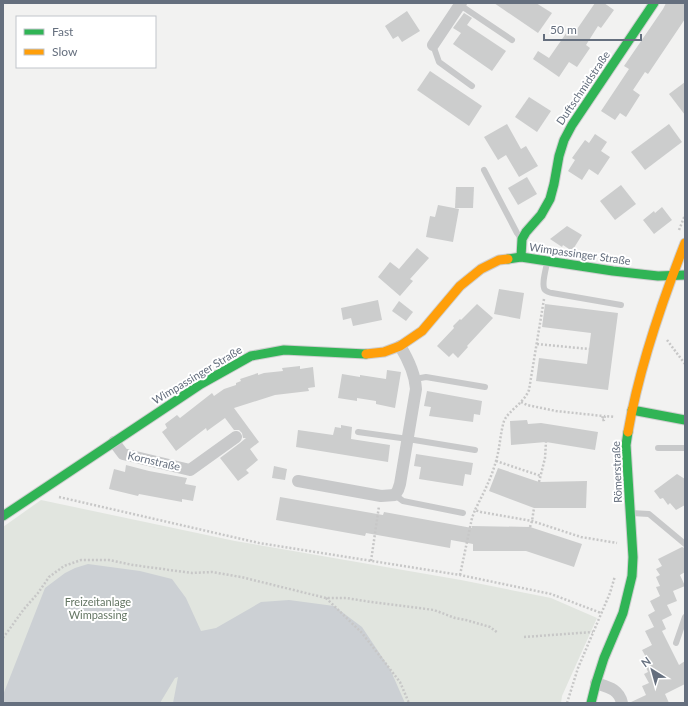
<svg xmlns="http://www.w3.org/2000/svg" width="688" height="706" viewBox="0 0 688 706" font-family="Lato,sans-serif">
<rect width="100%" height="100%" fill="#f2f2f1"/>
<polygon fill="#e1e5df" points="41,500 235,541 461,580 551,598 597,618 562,696 561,703 3,703 3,527"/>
<polygon fill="#ccd0d4" points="88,564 140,571 172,579 186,598 201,631 216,628 261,602 289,600 334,606 362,627 390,669 405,703 173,703 178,677 175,678 160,703 3,703 3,695 45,588 65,573 75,568"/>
<g fill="#cccdcd">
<polygon points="494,3 536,3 552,13 538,33"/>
<polygon points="595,3 604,3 614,10 601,28 598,26 586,45 590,48 577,67 569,62 559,77 533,59 538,51 549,58 567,32 573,35"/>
<polygon points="666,3 685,3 685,19 648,74 645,72 633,90 640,95 626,117 620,113 615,120 601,111 629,69 624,66 663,9"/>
<polygon points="407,11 420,31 402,42 398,36 393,39 385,26"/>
<polygon points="464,13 472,18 467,25 506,51 492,71 453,44 461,33 453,28"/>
<polygon points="430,71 482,106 469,126 417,90"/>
<polygon points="685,82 685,115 669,94"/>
<polygon points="529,97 551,111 537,132 515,117"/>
<polygon points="507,124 521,149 526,146 538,166 519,177 506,155 498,160 484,137"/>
<polygon points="669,124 682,142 645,170 631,152"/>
<polygon points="595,134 607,142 601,151 610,157 598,175 589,169 582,180 568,171 575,160 572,158 585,140 589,143"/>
<polygon points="527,177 537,194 518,205 508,188"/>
<polygon points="621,185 636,204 615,220 600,201"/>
<polygon points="456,187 474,187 473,208 455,208"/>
<polygon points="438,205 459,209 453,242 426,237 430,216 435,217"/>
<polygon points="662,207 672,220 654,234 643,220 654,211 655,213"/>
<polygon points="567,226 582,235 572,251 563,245 562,247 550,239"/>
<polygon points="417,248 429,258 410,279 413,281 400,296 378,277 390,262 399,269"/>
<polygon points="499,289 524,293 520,319 494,314"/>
<polygon points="378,300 382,320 353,326 351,318 343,320 341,308"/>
<polygon points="399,301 413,312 406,321 392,311"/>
<polygon points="477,304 493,318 467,346 468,347 458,358 453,353 449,357 437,346 454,328 453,326 460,319 461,320"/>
<polygon points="545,304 618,313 608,390 536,381 539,358 587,364 591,333 542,327"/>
<polygon points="300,366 300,369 313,367 315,387 308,388 309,391 275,395 234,408 259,442 250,449 258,460 246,470 249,473 238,481 220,458 240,443 246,438 243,438 242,433 239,430 234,430 225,418 207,431 206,428 176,451 162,432 167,428 165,424 177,415 180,418 212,393 214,396 224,389 236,385 236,383 241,381 240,379 258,373 258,375 264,373 283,371 282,368"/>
<polygon points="387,370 401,372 395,408 376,404 376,401 357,398 357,401 338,398 342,374 360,377 360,375 386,379"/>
<polygon points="427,391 482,401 480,415 474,414 473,422 429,416 431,407 424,406"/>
<polygon points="527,420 528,424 541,423 598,432 595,450 546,442 511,445 510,421"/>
<polygon points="341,425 352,427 351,439 390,445 388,462 296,447 298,430 333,435 335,427 341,428"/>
<polygon points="416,454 473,463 471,475 465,474 463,486 419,479 421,467 414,466"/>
<polygon points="126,465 149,471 187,478 185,484 196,486 193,501 182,499 182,502 139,494 138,496 109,489 114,469 125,472"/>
<polygon points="274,466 287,469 285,480 272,478"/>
<polygon points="498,468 539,482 587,481 586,508 534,508 489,491"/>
<polygon points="677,474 685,479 685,505 676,510 670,503 668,505 663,498 660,499 654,491"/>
<polygon points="280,497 383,515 384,512 472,528 472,526 530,527 582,544 574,567 526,551 473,551 473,544 451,540 450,548 366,533 365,536 276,520"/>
<polygon points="682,547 685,548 685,572 680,575 685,586 673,591 677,601 667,605 672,615 662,620 666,629 662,631 679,665 685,661 685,684 665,694 669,703 629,703 646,695 642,686 649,683 644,674 648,672 643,661 647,659 642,650 652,645 645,631 654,627 648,615 655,611 650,601 660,596 656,587 660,586 656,577 660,575 656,569 662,566 658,559"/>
</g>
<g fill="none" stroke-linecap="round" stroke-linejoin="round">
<defs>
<g id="fast">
<polyline points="521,257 522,239 526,232 541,215 550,199 554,184 559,156 564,140 572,125 654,3"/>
<polyline points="508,259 521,257 613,271 658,276 685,275"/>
<polyline points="632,410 685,420"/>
<polyline points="3,516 201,384 251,356 284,350 366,354"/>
<polyline points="591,703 596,683 604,658 623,613 632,576 633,557 626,445 628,432"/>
</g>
<g id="slow">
<polyline points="366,354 384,352 400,346 422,331 460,286 481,269 499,260 508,259"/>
<path d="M628,432C639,368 661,304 685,243"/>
</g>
</defs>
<use href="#fast" stroke="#cececf" stroke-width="11"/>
<use href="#slow" stroke="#cececf" stroke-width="11"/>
<g stroke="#c7c7c7" stroke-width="2.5" stroke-dasharray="2 2" stroke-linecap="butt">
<polyline points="679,230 685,215"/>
<path d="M544,299L529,390C524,403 508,411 504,421C500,434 500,448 496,461C491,479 483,494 475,510L481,512L532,521L581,537L617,543"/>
<polyline points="667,340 685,364"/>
<polyline points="537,344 589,349"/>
<polyline points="521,402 527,405 556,411 603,416 602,420 604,420 605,416 615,417"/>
<polyline points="496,461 541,476"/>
<polyline points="539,482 545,458 546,442"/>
<polyline points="59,497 259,543 460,575 551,594 601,613"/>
<polyline points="530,527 532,521 534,508"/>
<polyline points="371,561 379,506"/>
<polyline points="460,575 472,518 475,510"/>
<polyline points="326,598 362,633 400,682 409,703"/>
<polyline points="524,637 593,632"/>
<polyline points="3,638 24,609 38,593 49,577 64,566 81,560 109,560 133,565 192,573 212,572 241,577 326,598 346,598 371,602 434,610 455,618 466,620 490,627 498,633"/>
<polyline points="567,703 578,668 610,593 615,576"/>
</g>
<g stroke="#c8c9ca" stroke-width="6">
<polyline points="460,5 512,40"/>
<polyline points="433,45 439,62 472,86"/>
<polyline points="484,170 517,233 520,237"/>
<path d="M547,263C546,269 541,285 545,290C546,291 550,293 552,293L621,305"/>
<polyline points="415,379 426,377 485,387"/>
<polyline points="358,432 408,439 475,450"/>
<polyline points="658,448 685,448"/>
<polyline points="395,495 403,501 463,513"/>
<polyline points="631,513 649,514 685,544"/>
<polyline points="676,643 685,617"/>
</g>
<g stroke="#c8c9ca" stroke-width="12">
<polyline points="433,45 461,3"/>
<polyline points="114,442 123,454 190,470 236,437"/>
<path d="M298,481L381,496L395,495L398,490L400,484L416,389C415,373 408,359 400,346"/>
<path d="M596,683C608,687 619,689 622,703"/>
</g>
<use href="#fast" stroke="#30b455" stroke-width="9"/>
<use href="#slow" stroke="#ff9f0a" stroke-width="9"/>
</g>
<g text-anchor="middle" stroke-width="4" stroke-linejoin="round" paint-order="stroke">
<g font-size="11" fill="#656f7e" stroke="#fff">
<text transform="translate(583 88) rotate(-56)" y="4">Duftschmidstraße</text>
<text transform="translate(580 254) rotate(8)" y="4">Wimpassinger Straße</text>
<text transform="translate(197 375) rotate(-31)" y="4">Wimpassinger Straße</text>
<text transform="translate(154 461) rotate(13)" y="4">Kornstraße</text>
<text transform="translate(617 472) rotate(-92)" y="4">Römerstraße</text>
</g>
<g font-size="11" fill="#647663" stroke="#fff">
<text x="98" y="606">Freizeitanlage<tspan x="98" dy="13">Wimpassing</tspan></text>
</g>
</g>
<rect width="688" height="706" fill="none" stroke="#656f7e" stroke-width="8"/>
<rect x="16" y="16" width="140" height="52" fill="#ffffff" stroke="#c1c5cb"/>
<rect x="24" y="29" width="20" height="6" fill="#30b455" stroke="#c1c5cb"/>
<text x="52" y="36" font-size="12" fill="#656f7e">Fast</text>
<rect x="24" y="49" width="20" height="6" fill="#ff9f0a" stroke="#c1c5cb"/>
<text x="52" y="56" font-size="12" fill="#656f7e">Slow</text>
<g transform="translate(652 670) rotate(323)" stroke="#ffffff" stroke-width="3" paint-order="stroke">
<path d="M0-3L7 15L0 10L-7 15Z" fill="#656f7e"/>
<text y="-6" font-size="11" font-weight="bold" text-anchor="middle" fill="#656f7e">N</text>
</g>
<path d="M544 34v6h97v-6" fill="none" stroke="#656f7e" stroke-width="2"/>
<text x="550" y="34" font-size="12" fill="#656f7e" stroke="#ffffff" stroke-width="3" paint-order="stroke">50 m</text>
</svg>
